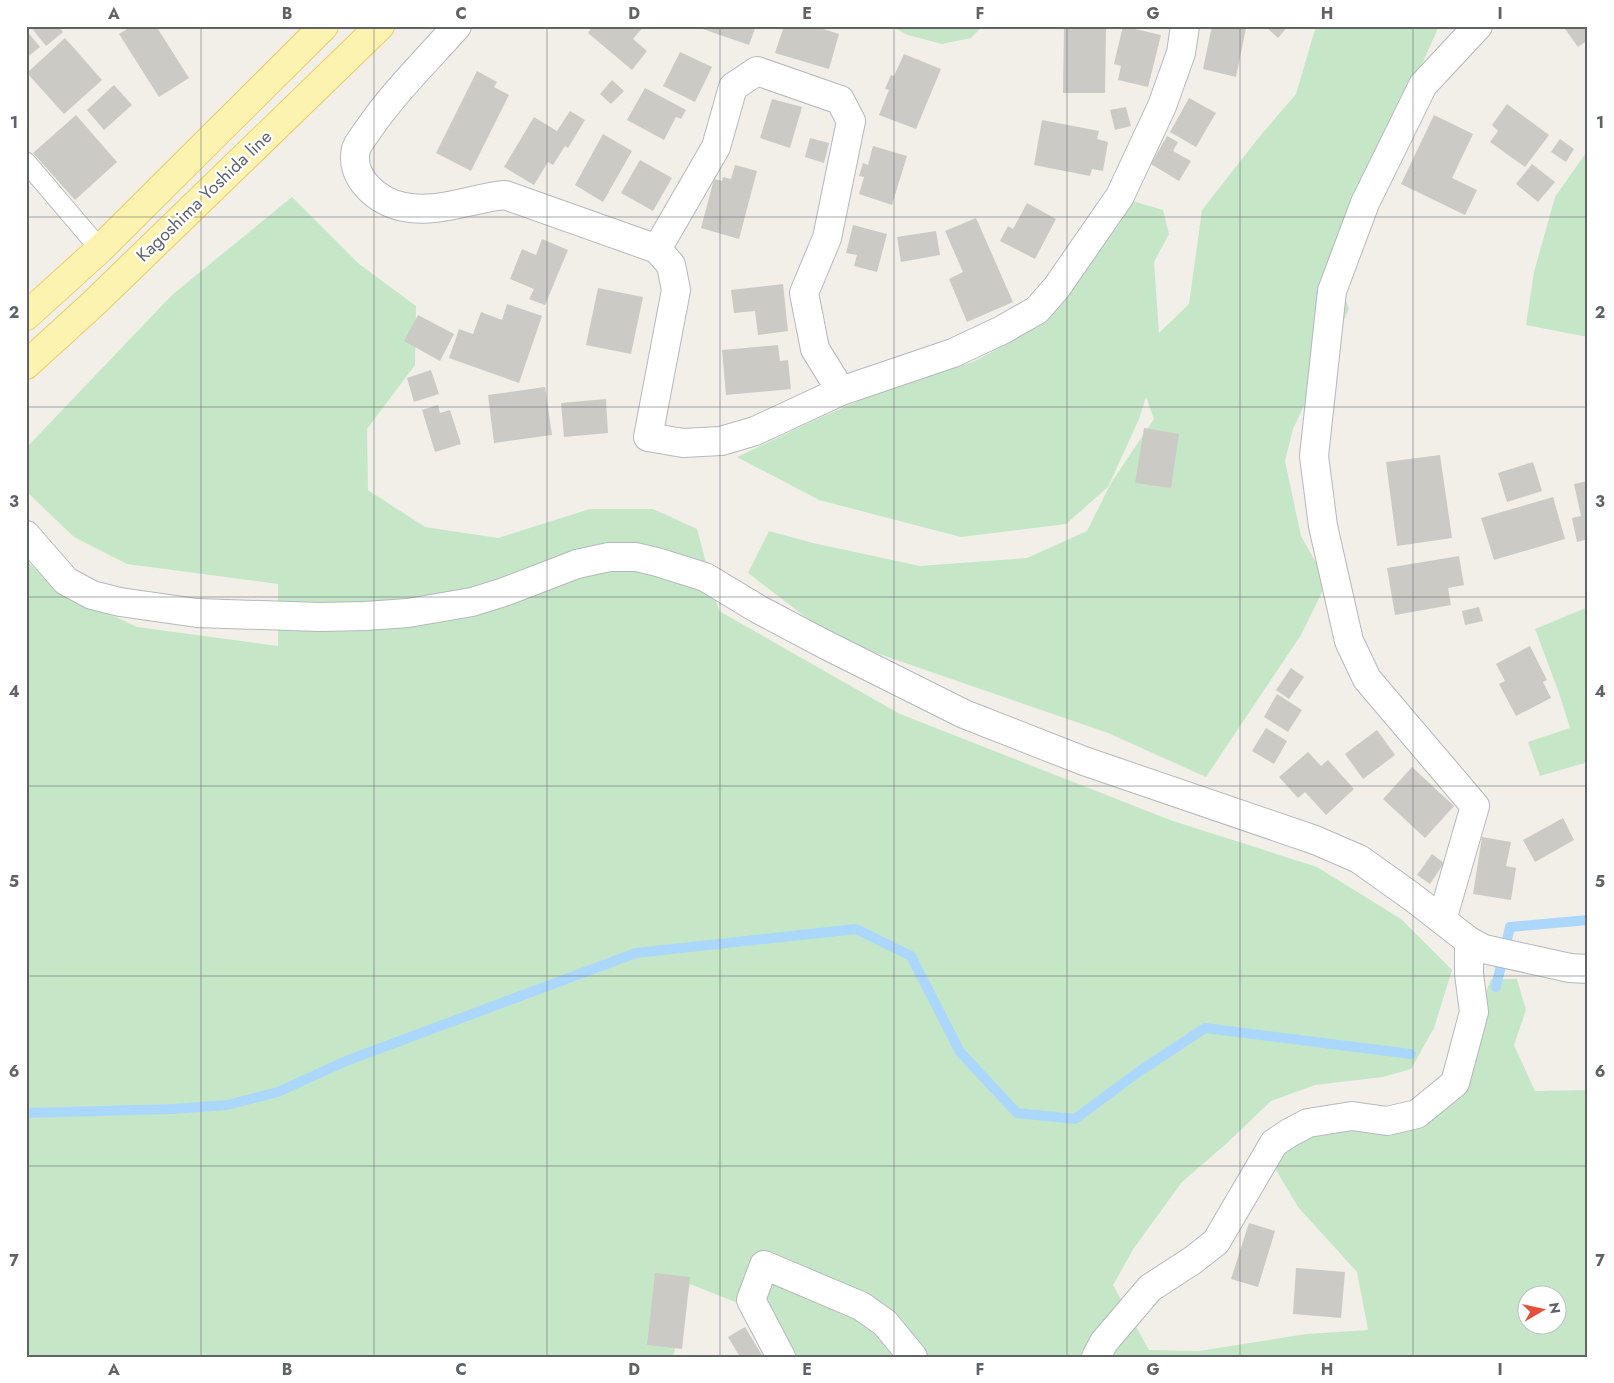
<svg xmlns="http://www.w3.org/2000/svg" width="1614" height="1383" viewBox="0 0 1614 1383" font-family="Jost,sans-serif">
<rect width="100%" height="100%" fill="#f1efe8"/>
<g fill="#c6e7c7" fill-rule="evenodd">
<polygon points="890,26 983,26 971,38 942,44 908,35"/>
<polygon points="1316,26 1439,26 1333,263 1349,309 1293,429 1285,461 1301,536 1327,582 1301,635 1206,777 1108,733 833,638 748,573 769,531 813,543 920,566 1027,558 1087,531 1111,483 1154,419 1146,397 1139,419 1108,487 1066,524 961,537 819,500 737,457 817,419 893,386 973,362 1005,345 1047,314 1126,199 1163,210 1169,234 1154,262 1159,333 1189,304 1202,210 1256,141 1296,94"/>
<polygon points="1588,150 1588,337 1526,325 1534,272 1555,197"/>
<path d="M292,197L359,264L416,306L415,365L367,429L368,490L425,527L498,538L590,509H653L697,529L719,611L900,714L1170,820L1317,867L1401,919L1452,970L1434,1028L1411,1069L1383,1077L1315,1085L1271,1101L1226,1144L1182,1182L1134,1248L1113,1285L1149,1350L1199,1351L1306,1334L1368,1330L1357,1272L1298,1207L1266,1153L1299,1119L1403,1108L1457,1067L1491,979H1517L1526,1010L1514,1045L1535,1091L1588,1090V1357H779L763,1313L690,1284L673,1357H26V560L60,591L137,627L278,646V584L127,564L74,537L26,491V448L172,295ZM1526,1296H1556V1326H1526Z"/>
<polygon points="1588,607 1588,762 1540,776 1528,742 1570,728 1559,693 1535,629"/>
</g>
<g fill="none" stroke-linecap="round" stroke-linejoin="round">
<g stroke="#acd7fc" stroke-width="10">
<polyline points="1496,987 1510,927 1588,920"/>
<polyline points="26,1113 172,1109 227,1105 278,1092 346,1061 636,953 856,929 911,956 960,1052 1017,1113 1075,1119 1137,1073 1205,1028 1411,1054"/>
</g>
</g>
<g fill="#cccac5">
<polygon points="30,26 58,26 63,32 46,46"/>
<polygon points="132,26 156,26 189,78 159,97 119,34"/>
<polygon points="593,26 644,26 633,39 647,51 632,70 588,33"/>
<polygon points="694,26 756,26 749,45"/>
<polygon points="784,26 814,26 839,34 829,69 775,53"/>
<polygon points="1064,26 1106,27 1105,93 1063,93"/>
<polygon points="1123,26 1161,35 1148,87 1118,80 1121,66 1114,64"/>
<polygon points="1212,26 1240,26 1246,28 1236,77 1203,69"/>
<polygon points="1265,26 1288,26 1278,38"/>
<polygon points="1563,26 1587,26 1588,40 1578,47"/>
<polygon points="26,30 40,47 26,58"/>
<polygon points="65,38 102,80 64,114 27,73"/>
<polygon points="680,52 712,67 695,102 663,86"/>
<polygon points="904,54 941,69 916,129 879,115 889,90 885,89 891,75 894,76"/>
<polygon points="477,71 497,82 494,87 509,95 471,171 436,153"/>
<polygon points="612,80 624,91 611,104 600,94"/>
<polygon points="114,85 132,105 104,130 87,110"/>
<polygon points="645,88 686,110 681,119 676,117 664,140 627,120"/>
<polygon points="1189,98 1216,113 1196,147 1170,132"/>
<polygon points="772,99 802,107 790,148 760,138"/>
<polygon points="1507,104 1549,135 1525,167 1490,142 1498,131 1492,125"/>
<polygon points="1126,107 1131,126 1115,130 1110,110"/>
<polygon points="570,111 585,120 568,148 565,146 553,165 548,162 534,185 504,167 534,117 557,131"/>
<polygon points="76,115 117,162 75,200 33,153"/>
<polygon points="1434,115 1473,134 1452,178 1477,190 1465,215 1401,184"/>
<polygon points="1042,120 1099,131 1097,139 1108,142 1103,171 1092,169 1090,176 1034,165"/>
<polygon points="603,134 632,151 603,202 575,185"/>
<polygon points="1167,136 1178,142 1173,151 1191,161 1179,181 1151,164"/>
<polygon points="810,138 829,143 824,163 805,157"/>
<polygon points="1560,139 1574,149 1566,162 1551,152"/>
<polygon points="873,146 907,156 892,205 859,194 864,177 859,176 863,163 868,165"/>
<polygon points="640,160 672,178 653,211 621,193"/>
<polygon points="1532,164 1555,182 1538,202 1516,184"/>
<polygon points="735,165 757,171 739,239 701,228 714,179 722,181 723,177 731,179"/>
<polygon points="1027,203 1056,219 1035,259 1000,241 1008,226 1013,229"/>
<polygon points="976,218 1013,302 967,322 949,279 963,272 945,231"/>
<polygon points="853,225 887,234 877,272 854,266 857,255 846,253"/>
<polygon points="936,231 940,255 901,262 897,237"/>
<polygon points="542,239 568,250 545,305 529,299 534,289 510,279 522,249 536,255"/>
<polygon points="783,284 788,331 758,335 755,311 734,313 731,290"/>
<polygon points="598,288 643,297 631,354 586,345"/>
<polygon points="507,304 542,316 519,383 449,358 459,329 473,334 481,312 502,320"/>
<polygon points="418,315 454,334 440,361 404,341"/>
<polygon points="778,345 780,361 788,360 791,389 726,395 722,350"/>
<polygon points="431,370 439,394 414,402 407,378"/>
<polygon points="545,387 552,435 494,443 488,395"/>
<polygon points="606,399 608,433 564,437 561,403"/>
<polygon points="438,405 440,413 450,410 461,444 435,452 422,410"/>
<polygon points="1144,428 1179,434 1171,488 1135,483"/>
<polygon points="1440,455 1452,538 1397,546 1386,462"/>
<polygon points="1533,462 1542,491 1507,502 1498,473"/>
<polygon points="1588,481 1588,539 1577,542 1572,518 1581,516 1574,484"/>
<polygon points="1553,497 1565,539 1494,560 1481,518"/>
<polygon points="1459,556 1464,585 1448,588 1451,605 1395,615 1387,568"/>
<polygon points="1479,607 1483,621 1465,625 1462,611"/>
<polygon points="1530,646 1547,680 1543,682 1551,698 1516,716 1499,684 1505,681 1496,664"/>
<polygon points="1291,668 1304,677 1289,699 1276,690"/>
<polygon points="1277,694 1302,710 1288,732 1264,717"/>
<polygon points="1266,728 1287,741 1274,764 1252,751"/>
<polygon points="1377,730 1395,755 1363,779 1345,754"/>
<polygon points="1308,752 1321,766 1328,760 1354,789 1326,815 1305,792 1298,798 1279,777"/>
<polygon points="1412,767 1454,806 1425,838 1383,799"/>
<polygon points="1563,818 1574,840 1535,862 1523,840"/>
<polygon points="1482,837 1511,842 1506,866 1516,868 1511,900 1473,894"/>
<polygon points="1432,854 1444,863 1430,884 1417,875"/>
<polygon points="1249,1223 1275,1231 1258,1287 1231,1279"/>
<polygon points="1296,1268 1345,1272 1341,1318 1293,1314"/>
<polygon points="655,1273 690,1277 682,1349 647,1345"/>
<polygon points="745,1327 763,1357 740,1357 728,1337"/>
</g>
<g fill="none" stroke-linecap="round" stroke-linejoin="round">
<defs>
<polyline id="service" points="26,162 100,249"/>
<g id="minor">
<path d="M457,26C427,60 394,92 368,130C364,136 358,143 356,149C349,178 378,202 404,207C437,214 472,198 505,195L657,249L671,265L676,290L648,437L683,443L721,441L755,431L841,391L953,353L1002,330L1037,310L1057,287L1120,196L1162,106L1181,53L1185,26"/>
<polyline points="657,249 716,147 733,87 757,71 840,100 851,121 827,238 804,293 815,349 841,391"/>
<polyline points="1442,920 1475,806 1367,679 1349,641 1323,526 1314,456 1332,291 1365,203 1423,85 1478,26"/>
<polyline points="781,1357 751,1300 764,1265 861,1306 885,1323 913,1357"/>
<polyline points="1096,1357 1104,1342 1150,1288 1193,1260 1216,1242 1274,1143 1289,1133 1308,1123 1352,1116 1387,1121 1417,1114 1455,1083 1474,1012 1469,974 1469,941"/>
</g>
<polyline id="tertiary" points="26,535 66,581 92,595 120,602 197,613 320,617 365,616 408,613 472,602 504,592 577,564 609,557 636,557 657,562 705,577 758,609 824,644 964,714 1084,761 1315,840 1359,859 1411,896 1469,941 1484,949 1570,968 1588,969"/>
<g id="primary">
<polyline points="26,316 100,249 324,26"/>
<polyline points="26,365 94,303 380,26"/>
</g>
</defs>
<use href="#service" stroke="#b5b8bc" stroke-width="21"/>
<use href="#minor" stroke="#b5b8bc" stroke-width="30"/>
<use href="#tertiary" stroke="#b5b8bc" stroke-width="30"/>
<use href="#primary" stroke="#edcc64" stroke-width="30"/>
<use href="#service" stroke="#fff" stroke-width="19"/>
<use href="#minor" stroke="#fff" stroke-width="28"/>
<use href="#tertiary" stroke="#fff" stroke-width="28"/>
<use href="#primary" stroke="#fcf3b1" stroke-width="28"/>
</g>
<path fill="none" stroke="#5f6368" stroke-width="1" stroke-opacity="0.55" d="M201,26V1357M374,26V1357M547,26V1357M720,26V1357M894,26V1357M1067,26V1357M1240,26V1357M1413,26V1357M26,217H1588M26,407H1588M26,597H1588M26,786H1588M26,976H1588M26,1166H1588"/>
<g text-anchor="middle" stroke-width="4.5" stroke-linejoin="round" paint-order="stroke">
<g font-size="18" fill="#5f6368" stroke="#fff">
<text transform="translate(204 196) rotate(-44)" y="6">Kagoshima Yoshida line</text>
</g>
</g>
<rect width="1614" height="1383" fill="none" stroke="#ffffff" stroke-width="55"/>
<g transform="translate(1542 1310) rotate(81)"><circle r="24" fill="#ffffff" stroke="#bfc1c3"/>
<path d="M0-4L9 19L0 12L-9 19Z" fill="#e44e3b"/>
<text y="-8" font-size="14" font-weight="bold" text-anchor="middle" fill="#5f6368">N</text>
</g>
<rect x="28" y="28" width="1558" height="1328" fill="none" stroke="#5f6368" stroke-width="2"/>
<g font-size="16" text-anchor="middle" font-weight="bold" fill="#5f6368">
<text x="114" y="19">A</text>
<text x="287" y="19">B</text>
<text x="461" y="19">C</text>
<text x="634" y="19">D</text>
<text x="807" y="19">E</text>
<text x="980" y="19">F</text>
<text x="1153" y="19">G</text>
<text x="1327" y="19">H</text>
<text x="1500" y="19">I</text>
<text x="14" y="128">1</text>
<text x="1600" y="128">1</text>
<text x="14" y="318">2</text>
<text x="1600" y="318">2</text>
<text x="14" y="507">3</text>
<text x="1600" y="507">3</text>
<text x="14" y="697">4</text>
<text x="1600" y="697">4</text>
<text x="14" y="887">5</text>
<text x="1600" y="887">5</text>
<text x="14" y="1077">6</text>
<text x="1600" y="1077">6</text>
<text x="14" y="1266">7</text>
<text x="1600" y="1266">7</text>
<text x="114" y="1375">A</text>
<text x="287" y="1375">B</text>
<text x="461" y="1375">C</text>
<text x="634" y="1375">D</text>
<text x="807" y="1375">E</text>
<text x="980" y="1375">F</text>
<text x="1153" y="1375">G</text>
<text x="1327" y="1375">H</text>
<text x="1500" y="1375">I</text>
</g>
</svg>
